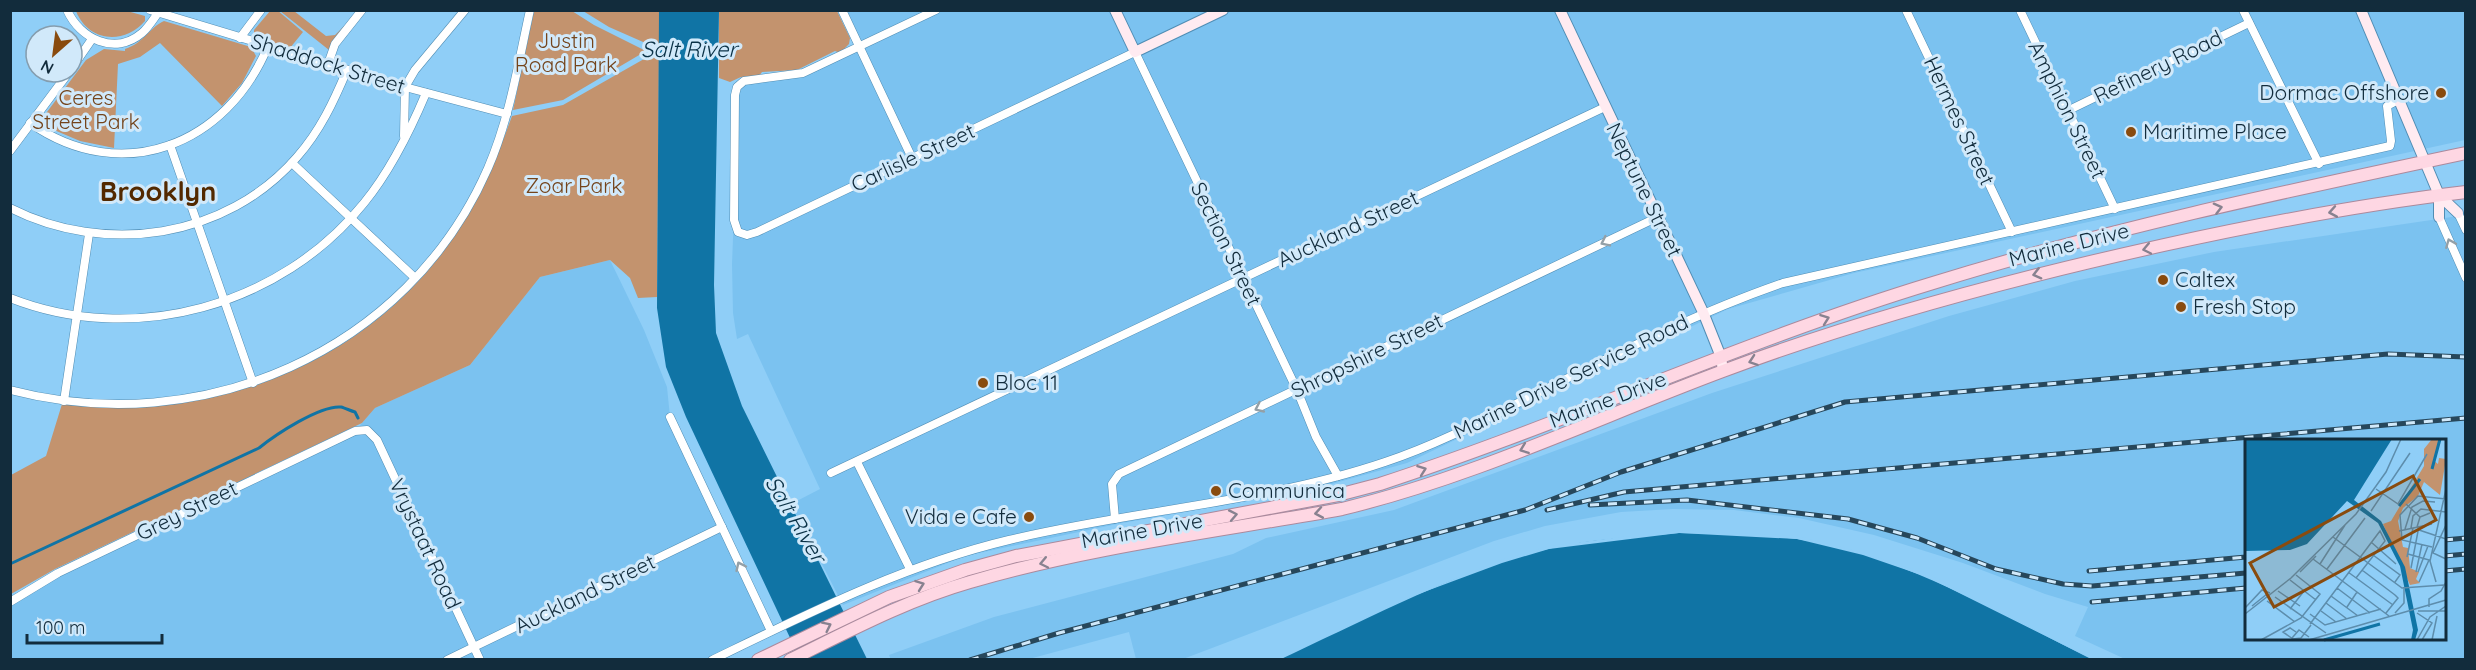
<svg xmlns="http://www.w3.org/2000/svg" width="2476" height="670" viewBox="0 0 2476 670" font-family="Quicksand,sans-serif">
<rect width="100%" height="100%" fill="#8fcef7"/>
<g fill="#7bc2f0" fill-rule="evenodd">
<polygon points="843,11 2465,11 2465,140 1854,273 1728,309 1407,463 1310,490 1117,524 965,556 843,605 791,504 820,489 748,334 737,339 733,313 732,264 739,85 797,76 860,47"/>
<path d="M2465,215V659H2125L2075,636L2088,607L2045,594L1963,563L1874,535L1799,518L1734,510L1673,509L1621,512L1545,526L1494,541L1183,659H1136L1129,632L1029,659L891,660L889,655L994,617L1233,554L1266,538L1394,510L1712,393L1949,316L2075,281L2214,252ZM2246,440H2444V638H2246Z"/>
<polygon points="610,260 644,330 667,387 670,417 771,631 712,660 11,660 11,602 32,587 355,431 375,408 470,365 540,277"/>
</g>
<g fill="#c3936e">
<polygon points="277,10 303,32 290,48 254,38 254,30 270,11"/>
<path d="M76,11H127L145,16V21C124,45 88,42 76,11Z"/>
<polygon points="280,11 294,11 326,36 335,35 345,25 329,50"/>
<polygon points="534,11 572,11 594,25 646,51 563,100 513,110"/>
<polygon points="583,11 659,11 659,49 609,27"/>
<polygon points="719,11 837,11 850,38 849,44 840,53 835,51 797,70 762,72 759,76 741,77 730,82 719,78"/>
<path d="M164,21L251,47L256,56L242,83L222,106L160,43L140,57L118,64L114,148L80,141L47,127L44,116L86,60L104,49L125,51V49C144,43 150,27 164,21Z"/>
<path d="M651,55H659L657,297L638,298L630,278L610,260L540,277L470,365L375,408L362,423L55,569L11,594V475L46,456L62,404C212,424 369,363 455,235C480,198 497,158 512,116L563,105Z"/>
</g>
<g fill="#1074a5">
<polygon points="659,11 719,11 714,285 716,333 742,406 867,659 800,659 686,417 666,367 657,308"/>
<path d="M1679,533C1718,534 1758,534 1797,539C1902,555 1997,612 2091,659L1279,660C1366,620 1454,572 1548,549C1590,539 1635,537 1679,533Z"/>
</g>
<polygon fill="#8fcef7" points="1678,530 1798,536 1864,553 1928,574 2094,660 1927,577 1863,555 1797,539 1679,533 1549,549 1502,563 1405,599 1501,560 1549,546"/>
<g fill="none" stroke-linecap="round" stroke-linejoin="round">
<path stroke="#1074a5" stroke-width="3" d="M10,564L259,448C275,435 320,405 341,407C345,408 351,411 355,412L358,418"/>
<defs>
<g id="street">
<path d="M67,10C80,39 115,56 142,33C149,27 154,18 160,10"/>
<polyline points="150,10 405,87 507,114"/>
<polyline points="842,10 912,158"/>
<polyline points="936,10 803,73 744,81 737,87 735,95 734,220 738,232 747,235 757,232 1135,52 1297,390 1316,437 1338,476"/>
<polyline points="1906,10 2012,232"/>
<polyline points="2020,10 2115,209"/>
<polyline points="2243,10 2319,164"/>
<polyline points="240,38 261,10"/>
<polyline points="328,64 335,44 362,10"/>
<polyline points="72,68 92,39"/>
<polyline points="2067,111 2249,23"/>
<path d="M30,123C122,187 227,145 268,46"/>
<polyline points="404,136 405,87 415,70 465,10"/>
<polyline points="170,145 253,383"/>
<polyline points="10,151 69,72"/>
<polyline points="292,163 414,277"/>
<path d="M10,208C105,256 226,239 297,157C320,131 334,101 347,70"/>
<polyline points="2458,213 2466,230"/>
<polyline points="2439,217 2466,278"/>
<path d="M10,298C134,347 281,306 364,203C391,170 410,131 426,93"/>
<path d="M10,390C201,440 407,353 488,168C510,117 518,64 530,10"/>
<polyline points="64,401 89,234"/>
<polyline points="670,417 771,631"/>
<polyline points="857,462 910,569"/>
<polyline points="831,473 1605,107"/>
<polyline points="1115,519 1112,484 1119,474 1658,217"/>
<polyline points="10,602 58,573 355,431 367,430 377,440 480,660"/>
<polyline points="447,660 722,527"/>
<path d="M712,660C809,613 904,565 1009,540C1133,510 1264,503 1385,462C1436,445 1484,420 1532,396C1614,355 1696,313 1783,283L2390,146L2391,141L2387,106L2400,99"/>
</g>
<g id="secondary">
<polyline points="1115,10 1135,52 1223,10"/>
<polyline points="1560,10 1703,312 1721,357 1723,371"/>
<polyline points="2361,10 2439,195 2458,213"/>
<polyline points="2439,217 2439,195"/>
</g>
<g id="primary">
<path d="M758,660L889,597L965,570L1016,556L1338,495L1380,484C1567,423 1745,340 1933,283C2107,229 2287,191 2466,153"/>
<path d="M790,660C849,631 907,600 970,582C1089,547 1220,531 1342,509C1474,477 1597,418 1723,371C1867,317 2015,278 2164,245C2264,223 2364,204 2466,192"/>
</g>
</defs>
<use href="#street" stroke="#508db4" stroke-width="9"/>
<use href="#secondary" stroke="#508db4" stroke-width="12"/>
<use href="#primary" stroke="#ab8a9d" stroke-width="14"/>
<use href="#street" stroke="#fff" stroke-width="8"/>
<use href="#secondary" stroke="#ffebf1" stroke-width="10"/>
<use href="#primary" stroke="#fed7e3" stroke-width="12"/>
<defs>
<g id="rail">
<polyline points="1590,505 1687,500 1848,519 1917,538 1996,569 2063,584 2092,586 2246,573"/>
<polyline points="1547,510 1624,492 2466,418"/>
<polyline points="2444,540 2466,538"/>
<polyline points="2444,556 2466,554"/>
<polyline points="2089,571 2246,557"/>
<polyline points="2444,571 2466,569"/>
<polyline points="2092,602 2246,588"/>
<polyline points="970,660 1059,633 1525,510 1621,472 1845,402 2388,354 2466,357"/>
</g>
</defs>
<use href="#rail" stroke="#27475b" stroke-width="5"/>
<use href="#rail" stroke="#d1e9fa" stroke-width="3" stroke-dasharray="9" stroke-linecap="butt"/>
</g>
<defs><path id="oneway-chevron" d="M-2-3.5L2.5 0L-2 3.5" fill="none" stroke-width="1.6" stroke-linecap="round" stroke-linejoin="round" transform="scale(1.5)"/></defs>
<g stroke="#888290">
<use href="#oneway-chevron" transform="translate(2218 208) rotate(-14)"/>
<use href="#oneway-chevron" transform="translate(2333 212) rotate(170)"/>
<use href="#oneway-chevron" transform="translate(2147 249) rotate(168)"/>
<use href="#oneway-chevron" transform="translate(2037 274) rotate(166)"/>
<use href="#oneway-chevron" transform="translate(1825 319) rotate(-20)"/>
<use href="#oneway-chevron" transform="translate(1753 361) rotate(161)"/>
<use href="#oneway-chevron" transform="translate(1524 449) rotate(159)"/>
<use href="#oneway-chevron" transform="translate(1422 470) rotate(-20)"/>
<use href="#oneway-chevron" transform="translate(1319 513) rotate(170)"/>
<use href="#oneway-chevron" transform="translate(1233 515) rotate(-11)"/>
<use href="#oneway-chevron" transform="translate(1044 563) rotate(168)"/>
<use href="#oneway-chevron" transform="translate(920 585) rotate(-20)"/>
<use href="#oneway-chevron" transform="translate(827 626) rotate(-26)"/>
</g>
<g stroke="#94a0a7">
<use href="#oneway-chevron" transform="translate(1605 242) rotate(154)"/>
<use href="#oneway-chevron" transform="translate(2450 243) rotate(-112)"/>
<use href="#oneway-chevron" transform="translate(1259 408) rotate(155)"/>
<use href="#oneway-chevron" transform="translate(740 566) rotate(-115)"/>
</g>
<g fill="#894b0e" stroke="#d1e9fa" stroke-width="2">
<circle cx="2441" cy="93" r="6"/>
<circle cx="2131" cy="132" r="6"/>
<circle cx="2163" cy="280" r="6"/>
<circle cx="2181" cy="307" r="6"/>
<circle cx="983" cy="383" r="6"/>
<circle cx="1216" cy="491" r="6"/>
<circle cx="1029" cy="517" r="6"/>
</g>
<g text-anchor="middle" stroke-width="6" stroke-linejoin="round" paint-order="stroke">
<g font-size="21" fill="#74441b" stroke="#d1e9fa">
<text x="566" y="48">Justin<tspan x="566" dy="24">Road Park</tspan></text>
<text x="86" y="105">Ceres<tspan x="86" dy="24">Street Park</tspan></text>
<text x="574" y="193">Zoar Park</text>
</g>
<g font-size="21" fill="#122c3c" stroke="#d1e9fa">
<text transform="translate(328 64) rotate(17)" y="7">Shaddock Street</text>
<text transform="translate(2158 67) rotate(-26)" y="7">Refinery Road</text>
<text transform="translate(2067 110) rotate(64)" y="7">Amphion Street</text>
<text transform="translate(1959 121) rotate(65)" y="7">Hermes Street</text>
<text transform="translate(913 158) rotate(-25)" y="7">Carlisle Street</text>
<text transform="translate(1644 190) rotate(64)" y="7">Neptune Street</text>
<text transform="translate(1348 229) rotate(-25)" y="7">Auckland Street</text>
<text transform="translate(1226 244) rotate(64)" y="7">Section Street</text>
<text transform="translate(2069 245) rotate(-14)" y="7">Marine Drive</text>
<text transform="translate(1367 356) rotate(-26)" y="7">Shropshire Street</text>
<text transform="translate(1571 377) rotate(-26)" y="7">Marine Drive Service Road</text>
<text transform="translate(1608 400) rotate(-21)" y="7">Marine Drive</text>
<text transform="translate(187 511) rotate(-26)" y="7">Grey Street</text>
<text transform="translate(1142 531) rotate(-10)" y="7">Marine Drive</text>
<text transform="translate(425 544) rotate(65)" y="7">Vrystaat Road</text>
<text transform="translate(585 594) rotate(-26)" y="7">Auckland Street</text>
</g>
<g font-size="21" fill="#122c3c" stroke="#d1e9fa" text-anchor="start">
<text x="2429" y="100" text-anchor="end">Dormac Offshore</text>
<text x="2143" y="139">Maritime Place</text>
<text x="2175" y="287">Caltex</text>
<text x="2193" y="314">Fresh Stop</text>
<text x="995" y="390">Bloc 11</text>
<text x="1228" y="498">Communica</text>
<text x="1017" y="524" text-anchor="end">Vida e Cafe</text>
</g>
<g font-size="22" font-style="italic" fill="#0a3146" stroke="#d1e9fa">
<text x="689" y="57">Salt River</text>
<text transform="translate(796 519) rotate(59)" y="8">Salt River</text>
</g>
<g font-size="27" font-weight="bold" fill="#532900" stroke="#d1e9fa">
<text x="158" y="201">Brooklyn</text>
</g>
</g>
<g transform="translate(2245 439)">
<rect width="201" height="201" fill="#8fcef7"/>
<path d="M187,0H196L188,21L193,25L194,19L201,20L195,56L179,43L173,57L158,69L153,82L158,108L163,109L165,129L174,133L171,140L175,144L165,146L138,85L146,82L179,27V10Z" fill="#c3936e"/>
<path d="M0,0H147L109,61L136,82L160,128L173,191L170,201H166L168,191L155,127L133,84L102,62L62,105L45,111L0,112Z" fill="#1074a5"/>
<path fill="none" stroke="#1074a5" stroke-width="3" d="M187,30L195,0M154,67L175,40M79,201L135,185"/>
<path fill="none" stroke="#5d8dac" stroke-width="1.5" d="M131,50L153,65L182,15M161,65L175,78M126,72L165,14M201,86L188,114L201,120M172,88L175,78L185,74M166,89L168,77L176,70L201,73M160,90L167,68L178,62L190,63M174,91L201,100M154,92L187,85M88,98L157,149L199,146M126,103L151,125M187,108L157,101L155,76L173,57L201,60M163,115L184,121L174,143M128,116L155,136L150,143M162,118L168,89M68,120L144,177M75,125L100,86M166,129L174,87M82,130L120,79M117,131L150,156M55,133L71,117M103,133L148,166M171,133L177,105M173,133L183,107M45,141L71,161M191,143L185,122L201,50M92,149L125,174M33,152L55,167M86,157L113,177M30,158L81,194M22,162L50,183M81,164L102,180M7,167L22,155M102,168L112,153M184,168V160L196,152L201,143M0,169L17,151L25,154M45,170L59,152M76,172L91,183M173,172H201M141,174L153,159L150,156M150,174L159,164V148M172,174L187,184L177,201M0,175L46,139L111,75L141,33L156,0M65,175L80,186L136,170M65,185L135,92L140,102L111,139M51,193L45,189L38,193L48,200L56,199L66,186M47,199L54,191L64,198M16,201L56,179L75,155L51,136M64,201L201,161M172,201L185,178L201,167M187,201L192,177"/>
<path fill="#894b0e" fill-opacity="0.15" stroke="#894b0e" stroke-width="3" d="M168,37L191,81L29,168L5,124Z"/>
<rect width="201" height="201" fill="none" stroke="#122c3c" stroke-width="3"/>
</g>
<rect width="2476" height="670" fill="none" stroke="#122c3c" stroke-width="24"/>
<g transform="translate(54 54) rotate(208)"><circle r="28" fill="#d1e9fa" stroke="#859dae" stroke-width="1.5"/>
<path d="M0-4.5L10 22L0 15L-10 22Z" fill="#894b0e"/>
<text y="-9" font-size="16" font-weight="bold" text-anchor="middle" fill="#122c3c">N</text>
</g>
<path d="M27 634v9h135v-9" fill="none" stroke="#122c3c" stroke-width="3"/>
<text x="36" y="634" font-size="18" fill="#122c3c" stroke="#d1e9fa" stroke-width="4.5" paint-order="stroke">100 m</text>
</svg>
